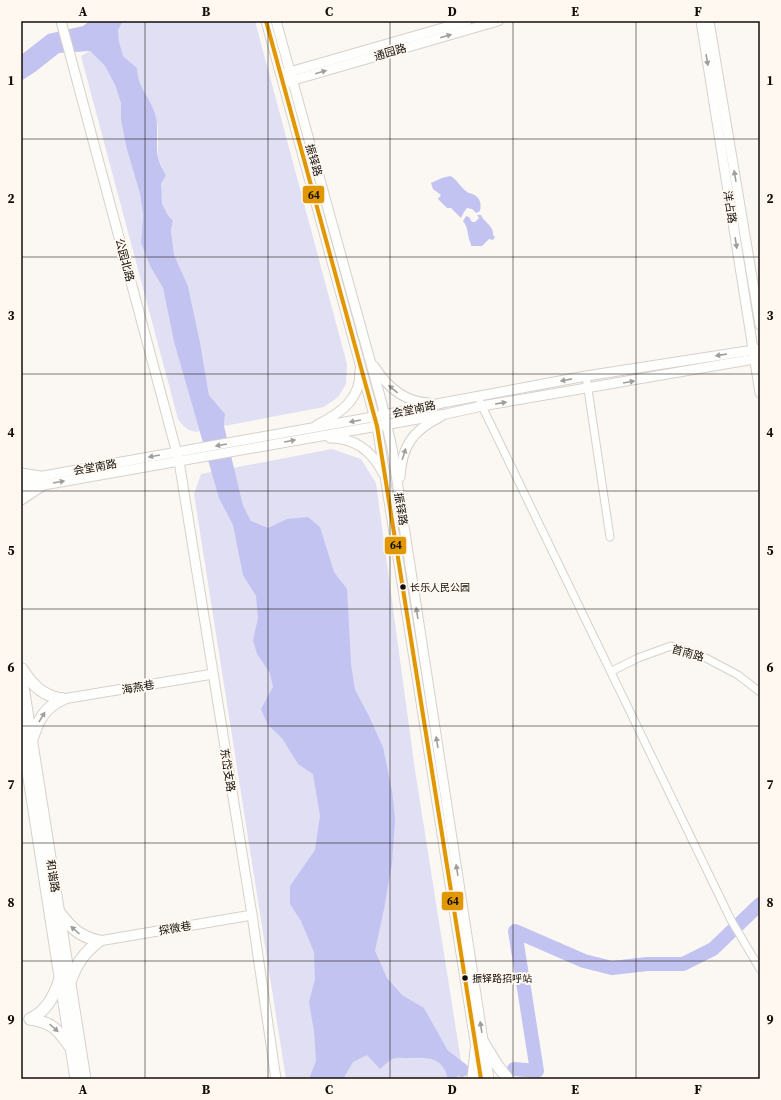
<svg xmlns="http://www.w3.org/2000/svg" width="781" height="1100" viewBox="0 0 781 1100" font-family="'Source Serif 4','Noto Sans SC',serif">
<rect width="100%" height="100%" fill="#fbf8f4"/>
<g fill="#e0dff4">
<path d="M123,21H255L347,364L346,384L338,397L324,407L224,426L225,414L209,395L200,342L188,286L174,256L171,230L173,221C165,212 158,196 161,184C162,181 164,178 166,175L158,158V127L149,101L142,90L137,76V68L123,56L119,41L118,30Z"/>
<path d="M90,51L105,66L115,85L121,103V120L126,146L140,194L143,215L141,243L150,266L163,288L174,342L200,431C190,434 183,426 178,419L81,56Z"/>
<polygon points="332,449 361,459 376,483 415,770 461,1061 462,1070 460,1079 286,1079 194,494 201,474"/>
</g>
<g fill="#c2c3f0">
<path d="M90,21H123L118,30L119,41L123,56L137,68C138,88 148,94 154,111C160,126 155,142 158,158C160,164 163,170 166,175L161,184L162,203L168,215L173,221L171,230L174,255L188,286L200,342L209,395L225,414L224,426L243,506L251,521L268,528L287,519L308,517L320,527L334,572L347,589L351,664L355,690L368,714L383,747L392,791L395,819L392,863L384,909L375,951L387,978L402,995L424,1008L457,1067V1079H448C443,1057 428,1057 408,1058C404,1058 397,1057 392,1059C388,1061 384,1066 380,1069L367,1055L353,1062L343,1079H309L316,1061L314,1031L309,1002L315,979L314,952L301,921L290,904V886L315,850L320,816L313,774L298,764L282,738L268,725L261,709L273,687L270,673L257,654L253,640L258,618L256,596L243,575L233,525L219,498L174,342L163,288L150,266L141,243L143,215L140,194L126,146L121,120V103L115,85L105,66L90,51L59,53L35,72L21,81V55L48,34L83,26Z"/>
<path d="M450,176C457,179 460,187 467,192C471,194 475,194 478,198C481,202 481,206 480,211L476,213L472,209L467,208L464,212L461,218L451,208H447L438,199L441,195L433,189L431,183L442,178Z"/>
<path d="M477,215H481C484,222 491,224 493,232V235L495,237L493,240L489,239L482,246H471V244C467,237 469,228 463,221L466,216L469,217L472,222H475L479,218Z"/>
</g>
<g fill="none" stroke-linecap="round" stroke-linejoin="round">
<g stroke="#c2c3f0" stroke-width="14">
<polyline points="441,1054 462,1070"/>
<polyline points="514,1069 537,1071 515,931 584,961 612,968 647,964 683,964 713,949 760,904"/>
</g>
<defs>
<g id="street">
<polyline points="586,376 610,537"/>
<polyline points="480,402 731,920 760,969"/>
<polyline points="612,671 638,658 671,646 706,658 738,675 760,692"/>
</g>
<g id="secondary">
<polyline points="61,21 179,461 252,915 276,1079"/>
<polyline points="266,21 377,426 481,1079"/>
<polyline points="276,21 381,400 392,448 489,1079"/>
<polyline points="701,21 760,393"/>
<polyline points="709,21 760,325"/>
<polyline points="286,73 467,21"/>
<polyline points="287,82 498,21"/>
<path d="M374,366C387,387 404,402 429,403"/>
<path d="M317,425C341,413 361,399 360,370"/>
<path d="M330,438C355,438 372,451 383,473"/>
<path d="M400,477C402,446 412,431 440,417"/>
<polyline points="21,480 384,415 442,403 586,376 760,349"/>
<polyline points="21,489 446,414 482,406 760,358"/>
<polyline points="63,699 213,674"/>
<polyline points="99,941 252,915"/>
</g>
<g id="primary">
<polyline points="21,474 40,477"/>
<polyline points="21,499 42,485"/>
<path d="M22,669C33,686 43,696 63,699"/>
<polyline points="21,674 85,1079"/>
<polyline points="21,727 76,1079"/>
<path d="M32,740C38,720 44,708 63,699"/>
<path d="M59,912C72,929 79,936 99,941"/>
<path d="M70,982C77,963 83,954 99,941"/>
<path d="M30,1019C51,1022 58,1029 70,1047"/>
<path d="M30,1019C47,1011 54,996 60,979"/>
<polyline points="483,1042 497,1065 508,1079"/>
<polyline points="473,1079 476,1050"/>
</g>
</defs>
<use href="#street" stroke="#d6d1cc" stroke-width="9"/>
<use href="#secondary" stroke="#d6d1cc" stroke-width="11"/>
<use href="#primary" stroke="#d6d1cc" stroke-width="13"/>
<use href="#street" stroke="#fefefd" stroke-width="7"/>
<use href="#secondary" stroke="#fefefd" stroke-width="9"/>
<use href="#primary" stroke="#fefefd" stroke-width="11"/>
<defs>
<polyline id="bus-1" points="266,21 377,426 481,1079"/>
</defs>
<use href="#bus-1" stroke="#fef8f1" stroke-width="7"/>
<use href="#bus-1" stroke="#e09701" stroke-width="4"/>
</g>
<defs><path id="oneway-solid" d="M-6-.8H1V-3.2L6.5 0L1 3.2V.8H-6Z"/></defs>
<g fill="#a09e9b">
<use href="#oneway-solid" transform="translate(446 36) rotate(-16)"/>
<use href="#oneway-solid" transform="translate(707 60) rotate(81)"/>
<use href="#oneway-solid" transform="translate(321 72) rotate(-16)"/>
<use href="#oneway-solid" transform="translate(735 176) rotate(-100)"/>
<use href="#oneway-solid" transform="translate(736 243) rotate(81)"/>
<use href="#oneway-solid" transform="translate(721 355) rotate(171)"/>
<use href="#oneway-solid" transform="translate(566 380) rotate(169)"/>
<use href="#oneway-solid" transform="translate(629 382) rotate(-10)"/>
<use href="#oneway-solid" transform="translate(393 389) rotate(-140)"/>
<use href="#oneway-solid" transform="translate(501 403) rotate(-9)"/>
<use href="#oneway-solid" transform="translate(355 421) rotate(170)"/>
<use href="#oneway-solid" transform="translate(290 441) rotate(-10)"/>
<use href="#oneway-solid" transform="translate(221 445) rotate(170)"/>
<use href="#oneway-solid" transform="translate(404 454) rotate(-72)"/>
<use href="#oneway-solid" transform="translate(154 456) rotate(170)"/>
<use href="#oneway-solid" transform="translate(59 482) rotate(-10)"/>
<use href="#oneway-solid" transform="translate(417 613) rotate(-99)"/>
<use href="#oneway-solid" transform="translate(42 717) rotate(-59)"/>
<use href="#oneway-solid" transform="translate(437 742) rotate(-99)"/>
<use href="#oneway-solid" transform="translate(457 870) rotate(-99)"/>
<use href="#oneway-solid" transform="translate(75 930) rotate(-138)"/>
<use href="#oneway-solid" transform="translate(481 1027) rotate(-99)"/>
<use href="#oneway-solid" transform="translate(54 1028) rotate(42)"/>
</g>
<path fill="none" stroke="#120d07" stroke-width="1" stroke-opacity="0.55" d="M145,21V1079M268,21V1079M390,21V1079M513,21V1079M636,21V1079M21,139H760M21,257H760M21,374H760M21,491H760M21,609H760M21,726H760M21,843H760M21,961H760"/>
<g fill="#120d07" stroke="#fef8f1" stroke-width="1.5">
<circle cx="403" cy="587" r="3.5"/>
<circle cx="465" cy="978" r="3.5"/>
</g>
<g text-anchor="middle" stroke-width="4" stroke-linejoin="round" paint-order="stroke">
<g font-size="10" fill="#120d07" stroke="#fef8f1" text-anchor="start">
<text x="410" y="591">长乐人民公园</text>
<text x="472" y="982">振铎路招呼站</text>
</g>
<g font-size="11" fill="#120d07" stroke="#fef8f1">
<text transform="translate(390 52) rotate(-16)" y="4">通园路</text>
<text transform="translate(314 160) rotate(74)" y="4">振铎路</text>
<text transform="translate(730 207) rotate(81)" y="4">洋占路</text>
<text transform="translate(125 260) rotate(75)" y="4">公园北路</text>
<text transform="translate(414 409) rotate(-12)" y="4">会堂南路</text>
<text transform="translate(95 467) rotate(-10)" y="4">会堂南路</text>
<text transform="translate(401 509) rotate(81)" y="4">振铎路</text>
<text transform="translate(688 653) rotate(16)" y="4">首南路</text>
<text transform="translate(138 687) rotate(-10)" y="4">海燕巷</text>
<text transform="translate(228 770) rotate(81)" y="4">东岱支路</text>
<text transform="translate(53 876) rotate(81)" y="4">和谐路</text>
<text transform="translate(175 928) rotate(-10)" y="4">探微巷</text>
</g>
</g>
<g stroke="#fef8f1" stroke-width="1.5">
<rect x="302" y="185" width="23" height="19" rx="4" fill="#e09701"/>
<rect x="384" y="536" width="23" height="19" rx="4" fill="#e09701"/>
<rect x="441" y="891" width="23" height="20" rx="4" fill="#e09701"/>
</g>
<g font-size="11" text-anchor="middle" font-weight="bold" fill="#111">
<text x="314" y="199">64</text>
<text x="396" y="549">64</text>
<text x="453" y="905">64</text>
</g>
<rect width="781" height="1100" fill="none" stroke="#fef8f1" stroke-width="44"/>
<rect x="22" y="22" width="737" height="1056" fill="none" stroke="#120d07" stroke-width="1.5"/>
<g font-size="13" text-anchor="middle" font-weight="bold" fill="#120d07">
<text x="83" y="16">A</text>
<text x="206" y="16">B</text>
<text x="329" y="16">C</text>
<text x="452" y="16">D</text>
<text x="575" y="16">E</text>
<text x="698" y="16">F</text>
<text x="11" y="85">1</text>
<text x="770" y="85">1</text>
<text x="11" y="203">2</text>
<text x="770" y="203">2</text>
<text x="11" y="320">3</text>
<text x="770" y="320">3</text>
<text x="11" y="437">4</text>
<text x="770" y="437">4</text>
<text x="11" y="555">5</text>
<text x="770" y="555">5</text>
<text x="11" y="672">6</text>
<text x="770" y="672">6</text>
<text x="11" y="789">7</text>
<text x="770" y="789">7</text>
<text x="11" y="907">8</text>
<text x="770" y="907">8</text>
<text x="11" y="1024">9</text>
<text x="770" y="1024">9</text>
<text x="83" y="1094">A</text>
<text x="206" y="1094">B</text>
<text x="329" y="1094">C</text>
<text x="452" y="1094">D</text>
<text x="575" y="1094">E</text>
<text x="698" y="1094">F</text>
</g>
</svg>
